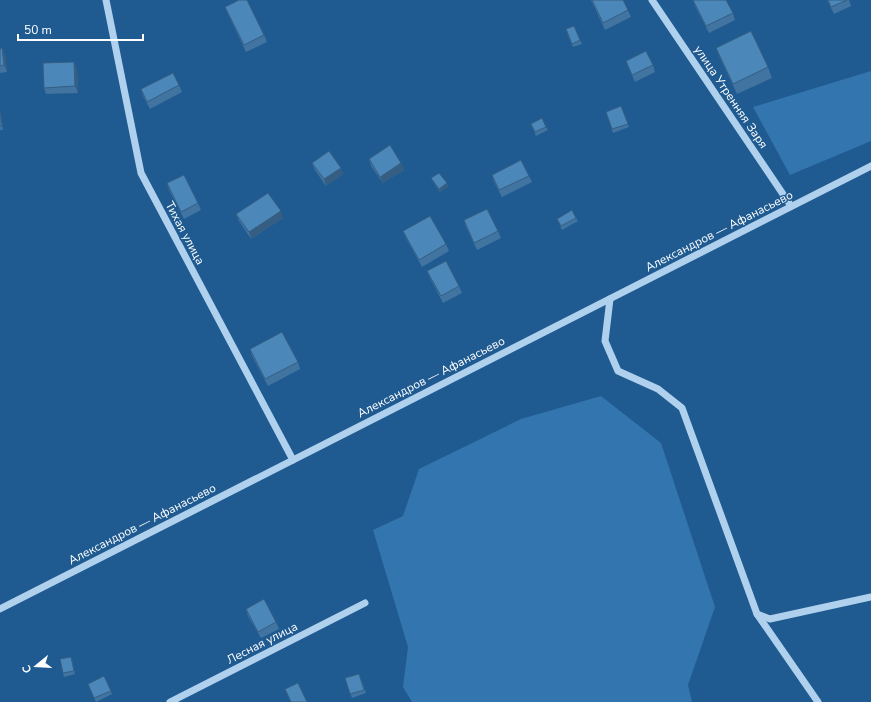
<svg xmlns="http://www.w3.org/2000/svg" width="871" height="702" viewBox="0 0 871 702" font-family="'Nunito Sans',sans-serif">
<rect width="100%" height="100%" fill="#1f5b91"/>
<g fill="#3375af">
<polygon points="871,71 871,141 790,175 753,107"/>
<polygon points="601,396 661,443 715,607 688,685 692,702 412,702 403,687 408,647 373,530 403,516 419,469 521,419"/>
</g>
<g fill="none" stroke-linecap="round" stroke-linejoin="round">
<g stroke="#b0d1ed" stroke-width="7">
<polyline points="106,0 141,173 293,460"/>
<polyline points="652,0 791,206"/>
<polyline points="610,299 605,341 618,371 658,389 682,408 757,614 770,619 871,597"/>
<polyline points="0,609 871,166"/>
<polyline points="757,614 818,702"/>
<polyline points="170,702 365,603"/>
</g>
</g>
<g fill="#4174a0">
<polygon points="591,0 623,0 631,17 605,30"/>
<polygon points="693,0 733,13 735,20 709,33 695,6"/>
<polygon points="827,0 849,0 851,6 834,14"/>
<polygon points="225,7 264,35 267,42 246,52 228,14"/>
<polygon points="567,33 580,40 582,44 573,47"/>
<polygon points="2,48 5,55 7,72 0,73 0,49"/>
<polygon points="716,48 768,67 772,78 737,94 720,58"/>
<polygon points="626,61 653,65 655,72 635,82"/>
<polygon points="77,69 78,93 46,94 44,88"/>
<polygon points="179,85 182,92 150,109 143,96 141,89"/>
<polygon points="621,106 629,127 613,133 606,112"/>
<polygon points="0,110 1,114 3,130 0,130"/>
<polygon points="531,124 546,127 548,130 536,136"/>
<polygon points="369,159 401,163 404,170 383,183 371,166"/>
<polygon points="312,163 341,168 343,174 326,186 315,170"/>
<polygon points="492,175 529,176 532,182 502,197 494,182"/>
<polygon points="431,178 447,183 448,187 440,192 433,182"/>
<polygon points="167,183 198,203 201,210 184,219 169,190"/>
<polygon points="236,214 283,218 251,239 239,221"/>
<polygon points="576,218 578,221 562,230 557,219"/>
<polygon points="464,220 498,231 501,238 477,250 466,227"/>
<polygon points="403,231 446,244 449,251 422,267 406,238"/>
<polygon points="427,271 459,286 462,293 443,303 430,278"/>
<polygon points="250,349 298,362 300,369 268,386 252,356"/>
<polygon points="246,609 276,622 279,629 261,638 248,616"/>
<polygon points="72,660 75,674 64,677 63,673"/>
<polygon points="359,674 366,693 352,698 345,678"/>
<polygon points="88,684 111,691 112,694 96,702"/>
</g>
<g fill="#355e82">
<polygon points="2,48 5,55 7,72 4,65"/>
<polygon points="74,62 77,69 78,93 75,86"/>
<polygon points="0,110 1,114 3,130 2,126"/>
<polygon points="401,163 404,170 383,183 380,177"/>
<polygon points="341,168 343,174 326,186 324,179"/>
<polygon points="447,183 448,187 440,192 439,189"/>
<polygon points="281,211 283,218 251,239 249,232"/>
</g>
<g fill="#4c87ba" stroke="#355e82">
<polygon points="239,0 247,0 264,35 244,45 225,7"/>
<polygon points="592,0 623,0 628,10 603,23"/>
<polygon points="693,0 726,0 733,13 706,26"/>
<polygon points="828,0 847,0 831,7"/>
<polygon points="574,26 580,40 572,44 566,29"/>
<polygon points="751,31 768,67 733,84 716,48"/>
<polygon points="2,48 4,65 0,66 0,49"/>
<polygon points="646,51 653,65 632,75 626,61"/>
<polygon points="74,62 75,86 44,88 43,63"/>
<polygon points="173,73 179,85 147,102 141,89"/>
<polygon points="621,106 628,124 612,129 606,112"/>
<polygon points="0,111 2,126 0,126"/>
<polygon points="542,118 546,127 535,132 531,124"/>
<polygon points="390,145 401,163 380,177 369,159"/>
<polygon points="329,151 341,168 324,179 312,163"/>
<polygon points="521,160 529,176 499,190 492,175"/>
<polygon points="439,173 447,183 439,189 431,178"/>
<polygon points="184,175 198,203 181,212 167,183"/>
<polygon points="268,193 281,211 249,232 236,214"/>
<polygon points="487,209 498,231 474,243 464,220"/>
<polygon points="572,210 576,218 561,226 557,219"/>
<polygon points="430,216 446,244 419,260 403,231"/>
<polygon points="446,261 459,286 441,296 427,271"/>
<polygon points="282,332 298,362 265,379 250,349"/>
<polygon points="264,599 276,622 258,632 246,609"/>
<polygon points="71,657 74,671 63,673 60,659"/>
<polygon points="359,674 364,690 350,694 345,678"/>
<polygon points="104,676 111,691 94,698 88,684"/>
<polygon points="298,683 307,702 291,702 285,689"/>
</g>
<g text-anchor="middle" stroke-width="3" stroke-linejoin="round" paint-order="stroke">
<g font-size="12" fill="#fff" stroke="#1f5b91">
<text transform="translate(731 97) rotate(56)" y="4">улица Утренняя Заря</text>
<text transform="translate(719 231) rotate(-27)" y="4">Александров — Афанасьево</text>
<text transform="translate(185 233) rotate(62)" y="4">Тихая улица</text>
<text transform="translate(431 377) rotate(-27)" y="4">Александров — Афанасьево</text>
<text transform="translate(142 524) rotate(-27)" y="4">Александров — Афанасьево</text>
<text transform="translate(262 643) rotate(-27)" y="4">Лесная улица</text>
</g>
</g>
<g transform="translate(36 666) rotate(252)" stroke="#1f5b91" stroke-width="3" paint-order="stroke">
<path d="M0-3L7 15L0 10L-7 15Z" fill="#ffffff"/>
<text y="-6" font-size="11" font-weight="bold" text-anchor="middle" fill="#ffffff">С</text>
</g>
<path d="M18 34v6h125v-6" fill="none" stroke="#ffffff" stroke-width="2"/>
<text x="24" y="34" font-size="12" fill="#ffffff" stroke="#1f5b91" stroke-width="3" paint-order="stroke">50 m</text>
</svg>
